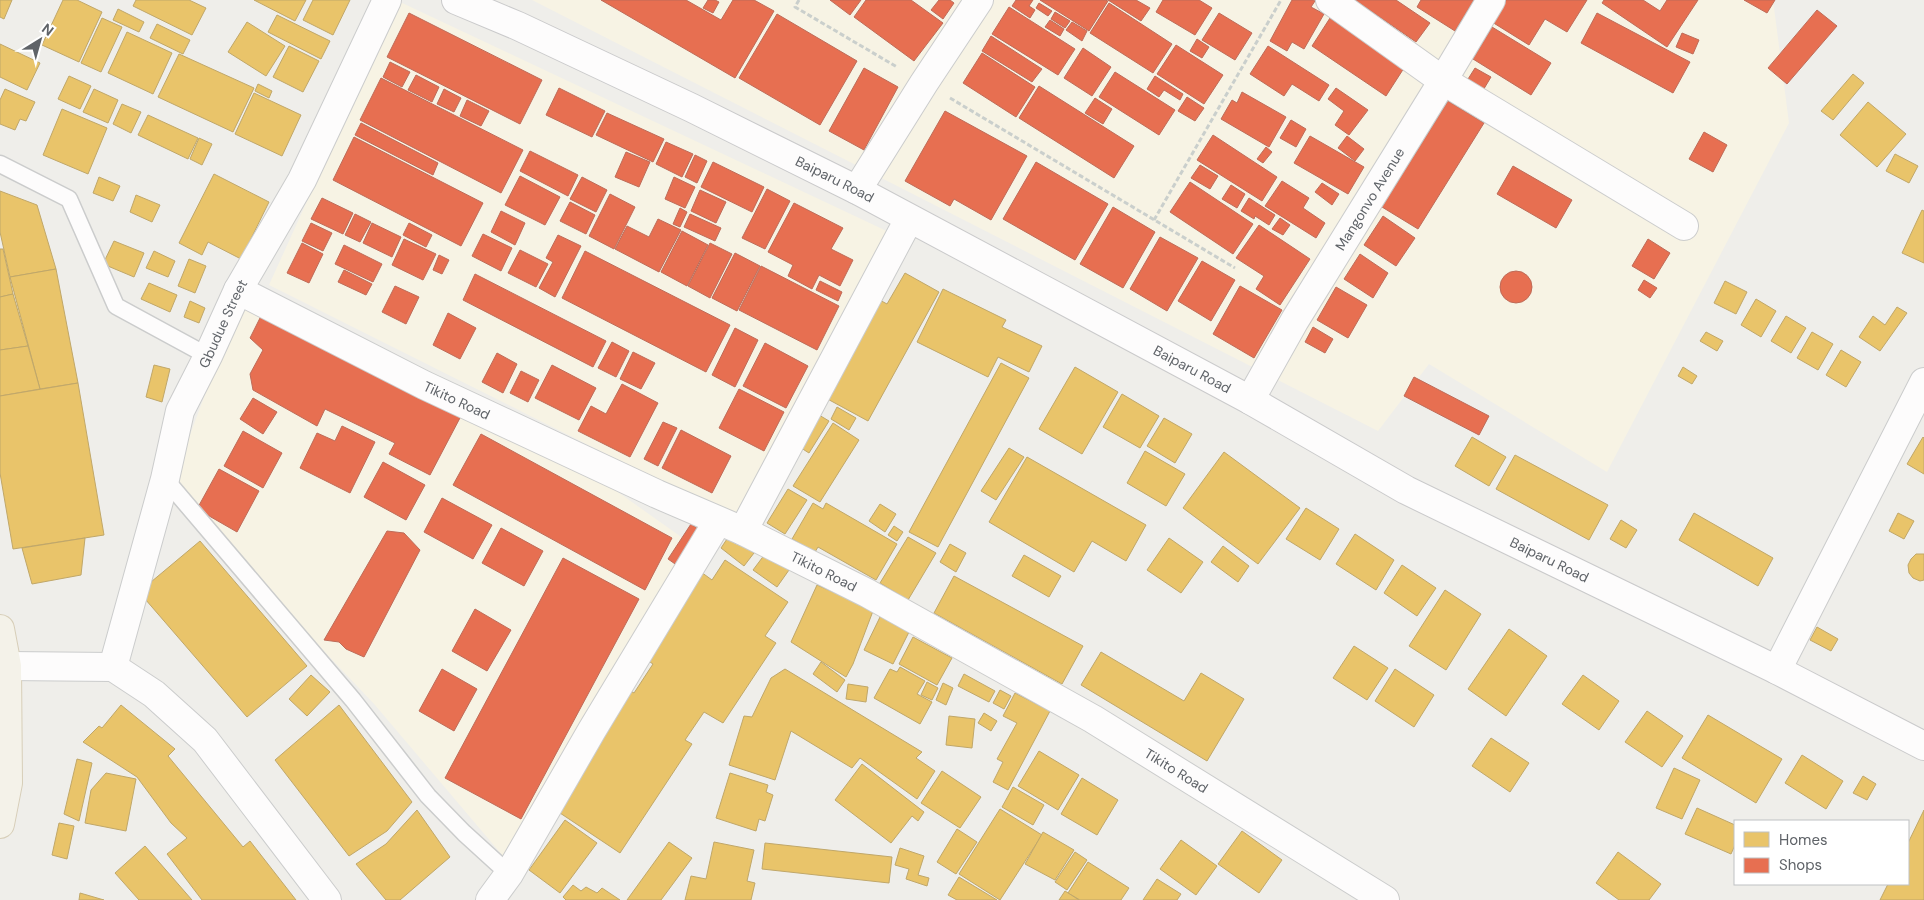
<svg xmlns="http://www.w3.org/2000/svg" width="1924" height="900" viewBox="0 0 1924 900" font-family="'DM Sans',sans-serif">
<rect width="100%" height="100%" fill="#efeeea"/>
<g fill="#f7f3e4">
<polygon points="532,0 1773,0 1789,123 1607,472 1429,364 1378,431"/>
<polygon points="398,1 893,234 742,522 269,285"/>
<polygon points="240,301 598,478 694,546 503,856 375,705 194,514 172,483"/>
</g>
<g fill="#e9c46a" stroke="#c0a769">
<polygon points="0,0 12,0 4,19 0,17"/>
<polygon points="63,0 77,0 102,12 79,62 42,45"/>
<polygon points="136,0 189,0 206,8 192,35 133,6"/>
<polygon points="254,0 306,0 295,21"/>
<polygon points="313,0 350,0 333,35 303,20"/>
<polygon points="118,9 144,22 139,32 113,20"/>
<polygon points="277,15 330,41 321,59 268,32"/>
<polygon points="102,18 122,27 101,72 81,63"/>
<polygon points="247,22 285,46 266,76 228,52"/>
<polygon points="157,24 190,40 183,54 150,38"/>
<polygon points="127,32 172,53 153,94 108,73"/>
<polygon points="0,44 40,63 27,90 0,77"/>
<polygon points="289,46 319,61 303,92 273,77"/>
<polygon points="179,54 254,88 233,132 158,97"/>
<polygon points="1853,74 1864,83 1833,120 1821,111"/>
<polygon points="69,76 91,86 80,109 58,99"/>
<polygon points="258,84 272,91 269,98 255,91"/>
<polygon points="5,89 35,102 26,121 20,119 15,130 0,124 0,100"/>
<polygon points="94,89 118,100 108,123 83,112"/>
<polygon points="254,93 301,115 282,156 235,134"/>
<polygon points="1868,102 1906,134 1877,167 1840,135"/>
<polygon points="122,104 141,112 131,133 113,124"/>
<polygon points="62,109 107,128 88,174 43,155"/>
<polygon points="148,115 198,138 188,159 138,135"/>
<polygon points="199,138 212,144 202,165 190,159"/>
<polygon points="1895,154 1918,166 1909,183 1886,171"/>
<polygon points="214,174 269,202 241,259 208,242 202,255 179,243"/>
<polygon points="99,177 120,186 113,201 93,193"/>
<polygon points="0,191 37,205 56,269 10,277 0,232"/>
<polygon points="136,195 160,205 152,222 130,212"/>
<polygon points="1922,210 1924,211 1924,263 1902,253"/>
<polygon points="114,241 144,253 134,277 103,264"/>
<polygon points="0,249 3,249 13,294 0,297"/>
<polygon points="154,251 175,261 168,277 146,268"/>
<polygon points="189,259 206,266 195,293 178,286"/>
<polygon points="56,269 78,383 40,389 10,277"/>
<polygon points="905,273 939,292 868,421 822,396 876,298 887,304"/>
<polygon points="1725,281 1747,292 1736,314 1714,303"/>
<polygon points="149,283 177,295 170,312 141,299"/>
<polygon points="943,289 1006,320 1002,327 1042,346 1029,372 998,357 988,377 917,342"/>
<polygon points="13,294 28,346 0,350 0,297"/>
<polygon points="1756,299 1776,311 1761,337 1741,325"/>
<polygon points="190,301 205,308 199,323 184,317"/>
<polygon points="1897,307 1907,313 1880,351 1859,337 1873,316 1885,325"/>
<polygon points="1786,316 1806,328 1791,353 1771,341"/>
<polygon points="1706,332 1723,341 1717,351 1700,341"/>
<polygon points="1812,332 1833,344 1818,370 1797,358"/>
<polygon points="28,346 40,389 0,396 0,350"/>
<polygon points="1841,350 1861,362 1846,387 1826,375"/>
<polygon points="1001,363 1029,378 938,547 909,532"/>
<polygon points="154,365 170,369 162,402 146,397"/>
<polygon points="1075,367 1118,392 1082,454 1039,429"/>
<polygon points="1683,367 1697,376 1692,384 1678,376"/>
<polygon points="78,383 104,535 13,549 0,473 0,396"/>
<polygon points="1122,394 1159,416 1140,448 1103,427"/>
<polygon points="837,407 856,418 849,430 831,419"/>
<polygon points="814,412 829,421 809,453 798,446"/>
<polygon points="1164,418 1192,434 1175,463 1147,446"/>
<polygon points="833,423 859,440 820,502 793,486"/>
<polygon points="1472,437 1506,457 1489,486 1455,466"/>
<polygon points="1923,437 1924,438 1924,474 1907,464"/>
<polygon points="1009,448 1024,457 996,500 981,491"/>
<polygon points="1145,451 1185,474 1166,506 1127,483"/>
<polygon points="1224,452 1300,508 1258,564 1183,508"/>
<polygon points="1515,455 1608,505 1589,540 1496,489"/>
<polygon points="1027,457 1146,525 1126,561 1092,541 1074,572 989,522"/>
<polygon points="788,489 807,500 785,534 767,523"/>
<polygon points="813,503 823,509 826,503 897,544 876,580 818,547 815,552 792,539"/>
<polygon points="880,504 896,514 885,532 869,521"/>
<polygon points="1306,508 1339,529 1320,560 1286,539"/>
<polygon points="1694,513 1773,558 1758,586 1679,540"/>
<polygon points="1898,513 1914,521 1904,539 1889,531"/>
<polygon points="1621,520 1637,530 1626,548 1610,539"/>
<polygon points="894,526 903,532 897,541 888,535"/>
<polygon points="1355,534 1394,560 1376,590 1336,564"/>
<polygon points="729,536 754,553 744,566 721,548"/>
<polygon points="908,537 936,553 908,600 880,583"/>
<polygon points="85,538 81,575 32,584 22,548"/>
<polygon points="1169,538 1203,562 1181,593 1147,570"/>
<polygon points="200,541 307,666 247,717 139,592"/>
<polygon points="950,544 966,553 956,572 940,562"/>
<polygon points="1223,546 1249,566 1238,582 1211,562"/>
<polygon points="765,554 789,570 777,587 753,570"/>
<polygon points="1916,554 1924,554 1924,580 1920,581 1913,578 1909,573 1908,565 1911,559"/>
<polygon points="1024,555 1061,576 1049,597 1012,576"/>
<polygon points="725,560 788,602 765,636 776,643 723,723 704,712 685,740 692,744 620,853 551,807 629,690 634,693 653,664 644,658 701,572 712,580"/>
<polygon points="1402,565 1436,588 1417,616 1384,593"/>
<polygon points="954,576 1083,646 1062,684 934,613"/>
<polygon points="817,585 833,592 837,585 865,598 861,606 873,611 853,664 846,677 791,642"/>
<polygon points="1445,590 1481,614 1446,670 1409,646"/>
<polygon points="881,615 910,630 893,664 864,650"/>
<polygon points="1817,627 1838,639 1831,651 1810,640"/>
<polygon points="1509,629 1547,656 1506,716 1468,689"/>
<polygon points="913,637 952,658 937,685 899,664"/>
<polygon points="1354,646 1388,668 1367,700 1333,678"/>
<polygon points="1101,652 1184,701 1201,673 1244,699 1207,761 1081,685"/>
<polygon points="821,662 845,680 837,692 813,674"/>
<polygon points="900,667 925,681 917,694 932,702 920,724 874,698 890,669 897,672"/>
<polygon points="785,669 922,752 916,758 935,771 917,799 860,758 852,768 791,731 775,780 729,765 744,716 752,717 771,678"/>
<polygon points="1395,669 1434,695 1414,727 1375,701"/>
<polygon points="964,674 995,691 989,702 958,686"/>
<polygon points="311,675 330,692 307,716 289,699"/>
<polygon points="1583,675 1619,701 1599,730 1562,704"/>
<polygon points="927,682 938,688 932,700 921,695"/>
<polygon points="943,683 953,688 946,705 936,700"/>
<polygon points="848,684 868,687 866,702 846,699"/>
<polygon points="1000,690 1011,696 1004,709 993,703"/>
<polygon points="1015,693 1050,711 1008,790 993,782 1003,762 997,759 1017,723 1003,716"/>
<polygon points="121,705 175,749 168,756 243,847 250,841 296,900 202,900 167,854 187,838 171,823 137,777 83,742 99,726 102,728"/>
<polygon points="339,705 412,802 387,831 349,856 275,760"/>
<polygon points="1647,711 1683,736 1662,767 1625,742"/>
<polygon points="984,713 997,721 991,731 978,723"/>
<polygon points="1708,715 1782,759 1756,803 1682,758"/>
<polygon points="949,716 975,719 972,748 946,745"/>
<polygon points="1491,738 1529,763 1510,792 1472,766"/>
<polygon points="1039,751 1079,775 1058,810 1018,786"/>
<polygon points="1802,755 1843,781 1826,809 1785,783"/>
<polygon points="77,759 92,763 79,821 64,814"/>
<polygon points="862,764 924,812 918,821 912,816 891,843 835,800"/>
<polygon points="1674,768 1700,780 1682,819 1656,808"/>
<polygon points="942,771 981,797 960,828 921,803"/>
<polygon points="106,773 136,779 126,831 85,823 91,790"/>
<polygon points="730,773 768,785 766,792 773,795 765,821 759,819 756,831 716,818"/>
<polygon points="1863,776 1876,784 1867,800 1853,793"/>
<polygon points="1082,778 1118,800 1097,835 1061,814"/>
<polygon points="1013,787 1044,805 1033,825 1002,807"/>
<polygon points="1697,808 1735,825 1735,845 1731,854 1685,834"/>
<polygon points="1000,809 1042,835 1000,900 959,874"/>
<polygon points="417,810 450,857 400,900 386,900 356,864 386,844"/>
<polygon points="1924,810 1924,900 1880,900 1888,884 1908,884 1908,843"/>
<polygon points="565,820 597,843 560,893 529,870"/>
<polygon points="59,823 74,826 67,859 52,855"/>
<polygon points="957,829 977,842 956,874 937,862"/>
<polygon points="1242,831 1282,860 1259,893 1218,864"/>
<polygon points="1043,832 1074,850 1055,880 1025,864"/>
<polygon points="1181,840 1217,866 1196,895 1160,869"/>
<polygon points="669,842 692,858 661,900 627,900"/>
<polygon points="714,842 754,850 747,881 755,883 751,900 685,900 691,876 706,879"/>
<polygon points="765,843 892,857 889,883 762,869"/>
<polygon points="145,846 192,900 139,900 115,873"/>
<polygon points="900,848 924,856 918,875 929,878 927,886 906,879 909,869 895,865"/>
<polygon points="1075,852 1087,860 1067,890 1055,882"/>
<polygon points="1618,852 1661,884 1649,900 1619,900 1596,883"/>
<polygon points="1088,862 1129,888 1121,900 1080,900 1068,893"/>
<polygon points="959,877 997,900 957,900 948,895"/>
<polygon points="1157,879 1181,894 1177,900 1143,900"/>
<polygon points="573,885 581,891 586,887 597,893 602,888 620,900 566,900 563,897"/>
<polygon points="1065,891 1079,900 1059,900"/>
<polygon points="80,893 104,900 79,900"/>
</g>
<g fill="#e76f51" stroke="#be6b58">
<polygon points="601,0 686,0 721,20 733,0 754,0 774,11 735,78"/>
<polygon points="708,0 715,0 719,2 713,13 703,8"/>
<polygon points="830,0 861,0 850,15"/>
<polygon points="866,0 911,0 943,23 914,61 854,17"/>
<polygon points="939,0 950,0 954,3 943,19 931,10"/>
<polygon points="1016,0 1033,0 1029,6 1035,10 1030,18 1012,6"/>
<polygon points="1040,0 1105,0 1108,1 1089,31"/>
<polygon points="1108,0 1136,0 1150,8 1141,21"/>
<polygon points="1163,0 1199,0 1212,8 1195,35 1156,12"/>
<polygon points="1292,0 1313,0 1315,1 1311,7 1324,14 1304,49 1292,42 1287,51 1270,41"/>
<polygon points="1355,0 1396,0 1430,23 1416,42"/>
<polygon points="1421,0 1474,0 1455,31 1417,7"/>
<polygon points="1506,0 1587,0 1567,32 1545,19 1529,45 1492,22"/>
<polygon points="1604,0 1643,0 1660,11 1667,0 1698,0 1667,47 1602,3"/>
<polygon points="1744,0 1775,0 1767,13"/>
<polygon points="1039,3 1052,11 1048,16 1036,8"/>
<polygon points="1109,3 1172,44 1153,73 1090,33"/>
<polygon points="1009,7 1075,49 1058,75 992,34"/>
<polygon points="1817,10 1837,26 1787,84 1768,68"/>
<polygon points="1055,12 1070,21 1065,28 1051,19"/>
<polygon points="409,13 542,80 520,124 387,57"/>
<polygon points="1219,13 1252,33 1235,60 1202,40"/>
<polygon points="1597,13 1690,62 1673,93 1581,43"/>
<polygon points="777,14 857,61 820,125 739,78"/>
<polygon points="1330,18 1343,27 1345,24 1404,68 1386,96 1312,46"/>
<polygon points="1050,20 1064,29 1060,36 1045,27"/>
<polygon points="1072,22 1087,31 1082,41 1066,30"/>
<polygon points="1492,27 1551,63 1531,95 1473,59"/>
<polygon points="1682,33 1699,40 1693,54 1676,47"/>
<polygon points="991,36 1042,69 1032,82 982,51"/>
<polygon points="1197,39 1209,47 1202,58 1190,51"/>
<polygon points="1176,45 1223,75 1204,104 1157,74"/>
<polygon points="1268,46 1329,85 1319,101 1292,84 1284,96 1250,74"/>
<polygon points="1083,48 1111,67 1092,96 1064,78"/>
<polygon points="982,53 1035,87 1016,117 963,83"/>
<polygon points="390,62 410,72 402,87 383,77"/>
<polygon points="864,68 898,87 864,150 829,131"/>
<polygon points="1475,68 1491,77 1479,97 1463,87"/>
<polygon points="1115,72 1175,110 1159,135 1099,97"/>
<polygon points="416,75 439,87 432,102 408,90"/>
<polygon points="1155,76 1183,94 1180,100 1164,90 1159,97 1147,89"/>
<polygon points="381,78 523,150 501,193 360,120"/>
<polygon points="1039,86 1134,146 1114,178 1019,118"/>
<polygon points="559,88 605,111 592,137 546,115"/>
<polygon points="1336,88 1368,110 1349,135 1335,125 1344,111 1328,99"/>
<polygon points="444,89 461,98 454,112 437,104"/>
<polygon points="1242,92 1286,117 1269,147 1221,119 1232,100 1237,103"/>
<polygon points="1187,97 1204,108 1195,121 1178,111"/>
<polygon points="1095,98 1112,109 1103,124 1085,113"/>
<polygon points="467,100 489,111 481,126 460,116"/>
<polygon points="1448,101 1484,123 1418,229 1382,207"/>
<polygon points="945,111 1027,156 991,220 954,199 950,206 905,181"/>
<polygon points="607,113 664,139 653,162 596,135"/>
<polygon points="1291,120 1306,129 1296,147 1280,138"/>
<polygon points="361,123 438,163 433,175 355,135"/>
<polygon points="1704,132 1727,145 1713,172 1689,159"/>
<polygon points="1213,135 1277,177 1262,201 1197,160"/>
<polygon points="1310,136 1364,167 1348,194 1294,163"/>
<polygon points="1347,136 1364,149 1355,161 1338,148"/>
<polygon points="354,137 483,203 461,246 333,180"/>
<polygon points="666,142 693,154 682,177 656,164"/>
<polygon points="1266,147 1272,152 1263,163 1257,159"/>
<polygon points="530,151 578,175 568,196 520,171"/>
<polygon points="626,152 650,162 639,187 615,177"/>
<polygon points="695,155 707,161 697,183 685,177"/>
<polygon points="713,162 764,187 752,212 701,187"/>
<polygon points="1036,162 1108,204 1075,260 1003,219"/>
<polygon points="1200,165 1218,176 1210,189 1191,178"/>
<polygon points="1513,166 1572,200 1556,228 1497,194"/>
<polygon points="520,176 560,197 545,225 505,205"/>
<polygon points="582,177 607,190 596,212 570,199"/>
<polygon points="674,177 695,187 685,208 665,199"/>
<polygon points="1282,181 1309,198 1303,208 1325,223 1316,238 1265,206"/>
<polygon points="1190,182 1253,224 1233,254 1170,212"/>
<polygon points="1322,183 1339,194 1332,205 1315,192"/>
<polygon points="1231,185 1245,194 1237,208 1222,199"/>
<polygon points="767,189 790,201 765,249 742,238"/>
<polygon points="700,190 726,202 716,223 691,211"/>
<polygon points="610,194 635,207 614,249 589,236"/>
<polygon points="322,198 353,213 343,234 311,219"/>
<polygon points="1249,198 1275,215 1269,225 1255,216 1254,219 1241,211"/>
<polygon points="570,202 595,215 586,234 560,221"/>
<polygon points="794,203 843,228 831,249 853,260 840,286 819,275 812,289 788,276 793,265 768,252"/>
<polygon points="1113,207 1155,232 1123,288 1080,264"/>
<polygon points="680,208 687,212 680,227 673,224"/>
<polygon points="501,211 525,223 515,245 491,232"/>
<polygon points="355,214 371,222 360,242 345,235"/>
<polygon points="690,214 721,228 715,241 684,227"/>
<polygon points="1383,216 1415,238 1396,266 1364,245"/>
<polygon points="1280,218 1290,225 1283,235 1272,229"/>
<polygon points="658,219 681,230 659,272 615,249 627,226 649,237"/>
<polygon points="311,223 332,233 323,251 302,241"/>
<polygon points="372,223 401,237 392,257 363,243"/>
<polygon points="409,223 432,235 426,247 403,235"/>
<polygon points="1259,225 1310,259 1280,305 1256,289 1264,276 1236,258"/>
<polygon points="682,231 708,245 687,286 661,272"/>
<polygon points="483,234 512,248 501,271 472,256"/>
<polygon points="558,235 581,246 555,297 539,288 553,262 546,258"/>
<polygon points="1160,237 1198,258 1167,311 1130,289"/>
<polygon points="404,239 436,254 423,280 392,265"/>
<polygon points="1648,239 1670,253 1654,279 1632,266"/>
<polygon points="302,243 323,254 309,283 287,273"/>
<polygon points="710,243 732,254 710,298 688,286"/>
<polygon points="344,245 382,264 373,282 335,264"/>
<polygon points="520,250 548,264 536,287 508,273"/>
<polygon points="585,251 730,325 706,372 562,298"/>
<polygon points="735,253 760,266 737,311 712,298"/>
<polygon points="1360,254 1388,273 1373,298 1344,279"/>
<polygon points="439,255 449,260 442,274 433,270"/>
<polygon points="1202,261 1235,280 1211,321 1178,301"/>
<polygon points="761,266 839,306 817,350 739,310"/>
<polygon points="344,270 372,284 366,295 338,282"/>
<circle cx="1516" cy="287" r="16"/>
<polygon points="475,274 606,341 593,367 463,300"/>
<polygon points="1644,280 1657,288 1650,298 1638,290"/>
<polygon points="820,281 842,292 838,301 816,290"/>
<polygon points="395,286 419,297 406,324 382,312"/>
<polygon points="1240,286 1282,310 1254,358 1213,334"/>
<polygon points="1336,287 1367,305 1348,338 1317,320"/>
<polygon points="448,313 476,328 460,359 433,345"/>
<polygon points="262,314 461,416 430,475 389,454 395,443 325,409 317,426 253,390 250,374 263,350 250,338"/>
<polygon points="1313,327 1333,339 1325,353 1305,342"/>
<polygon points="735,328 758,340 735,387 712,375"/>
<polygon points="612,342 629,351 616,377 598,368"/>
<polygon points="765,343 808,366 786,408 743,386"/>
<polygon points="633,352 655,363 641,389 620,379"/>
<polygon points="497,353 517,364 503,393 482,382"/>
<polygon points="552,365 596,388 579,420 535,398"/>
<polygon points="521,371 539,380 528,402 510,393"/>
<polygon points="1414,377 1489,416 1479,435 1404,396"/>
<polygon points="622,384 658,403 630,457 578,431 591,406 606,414"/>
<polygon points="739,389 784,412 764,451 719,428"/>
<polygon points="253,398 277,412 263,434 240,419"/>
<polygon points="663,422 677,428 658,466 644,459"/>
<polygon points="342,426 375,442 350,493 300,468 317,433 335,441"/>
<polygon points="681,430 731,456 712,493 662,468"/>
<polygon points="243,431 282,453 263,488 224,466"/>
<polygon points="481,434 672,538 645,590 453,485"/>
<polygon points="383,462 425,485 406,520 364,497"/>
<polygon points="219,469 259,491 237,532 197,509"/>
<polygon points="442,498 492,525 473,559 424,532"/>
<polygon points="691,524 701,531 678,566 668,559"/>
<polygon points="501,528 543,551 524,586 482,563"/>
<polygon points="387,531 404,533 420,550 364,657 346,649 339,642 324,640"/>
<polygon points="563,558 639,599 521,819 445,778"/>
<polygon points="475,609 511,630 487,671 452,651"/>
<polygon points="442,669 477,689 454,731 419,711"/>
</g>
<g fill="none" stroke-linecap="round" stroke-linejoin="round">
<defs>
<g id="lane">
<polyline points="0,164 69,199 116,306 208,356"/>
<polyline points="165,479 353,700 428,796 464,833 509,874"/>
</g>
<g id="street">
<polyline points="1330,0 1442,80 1684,226"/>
<polyline points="857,190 924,83 979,0"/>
<path id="s1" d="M238,290L424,385L657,494L743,531L867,593L1093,719L1385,900"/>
<path id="s2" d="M1250,400L1295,320L1436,92L1491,0"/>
<polyline points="743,531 909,219"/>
<polyline points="7,666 113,667 154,694 205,740 327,900"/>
<path id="s3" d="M113,667L165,479L180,411L208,356L238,290L302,180L387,0"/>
<polyline points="1777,670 1924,382"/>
<polyline points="490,900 509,874 592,730 718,521"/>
</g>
<g id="secondary">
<path id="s4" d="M456,0L518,26L692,108L857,190L1250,400L1406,490L1777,670L1924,746"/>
</g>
<polyline id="primary" points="0,629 7,666 8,783 0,824"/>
</defs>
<use href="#lane" stroke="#cbcccc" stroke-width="19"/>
<use href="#street" stroke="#cbcccc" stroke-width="30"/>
<use href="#secondary" stroke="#cacacb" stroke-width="30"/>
<use href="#primary" stroke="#d7ceb8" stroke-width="30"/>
<g stroke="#cacfcc" stroke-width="3" stroke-dasharray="5 2.5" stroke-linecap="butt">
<polyline points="799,0 795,7 897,67"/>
<polyline points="950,98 1235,268"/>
<polyline points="1154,220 1281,0"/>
</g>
<use href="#lane" stroke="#fdfcfc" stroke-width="16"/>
<use href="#street" stroke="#fdfcfc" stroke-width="28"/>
<use href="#secondary" stroke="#fdfcfc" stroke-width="28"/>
<use href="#primary" stroke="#f4f2e9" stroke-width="28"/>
</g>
<g text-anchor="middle" stroke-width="5" stroke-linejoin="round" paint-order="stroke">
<g font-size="14" fill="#5f6368" stroke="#fff">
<text dy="5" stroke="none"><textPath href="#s4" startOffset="419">Baiparu Road</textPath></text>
<text dy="5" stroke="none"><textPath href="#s2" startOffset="234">Mangonvo Avenue</textPath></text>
<text dy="5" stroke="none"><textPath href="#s3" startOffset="362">Gbudue Street</textPath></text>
<text dy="5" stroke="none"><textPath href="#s4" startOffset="824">Baiparu Road</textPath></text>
<text dy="5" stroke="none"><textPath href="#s1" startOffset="245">Tikito Road</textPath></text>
<text dy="5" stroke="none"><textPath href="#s4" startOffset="1229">Baiparu Road</textPath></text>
<text dy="5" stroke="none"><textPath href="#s1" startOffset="650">Tikito Road</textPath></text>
<text dy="5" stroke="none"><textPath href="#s1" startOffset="1055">Tikito Road</textPath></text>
</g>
</g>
<rect x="1734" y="820" width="175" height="65" fill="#ffffff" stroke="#bfc1c3"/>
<rect x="1744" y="832" width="25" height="15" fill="#e9c46a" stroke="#bfc1c3"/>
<text x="1779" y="845" font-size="15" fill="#5f6368">Homes</text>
<rect x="1744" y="858" width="25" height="15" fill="#e76f51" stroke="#bfc1c3"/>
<text x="1779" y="870" font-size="15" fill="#5f6368">Shops</text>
<g transform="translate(40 40) rotate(37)" stroke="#ffffff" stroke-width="4" paint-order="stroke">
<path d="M0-4L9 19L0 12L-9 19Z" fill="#5f6368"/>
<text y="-8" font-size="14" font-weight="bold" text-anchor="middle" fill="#5f6368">N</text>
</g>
</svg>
